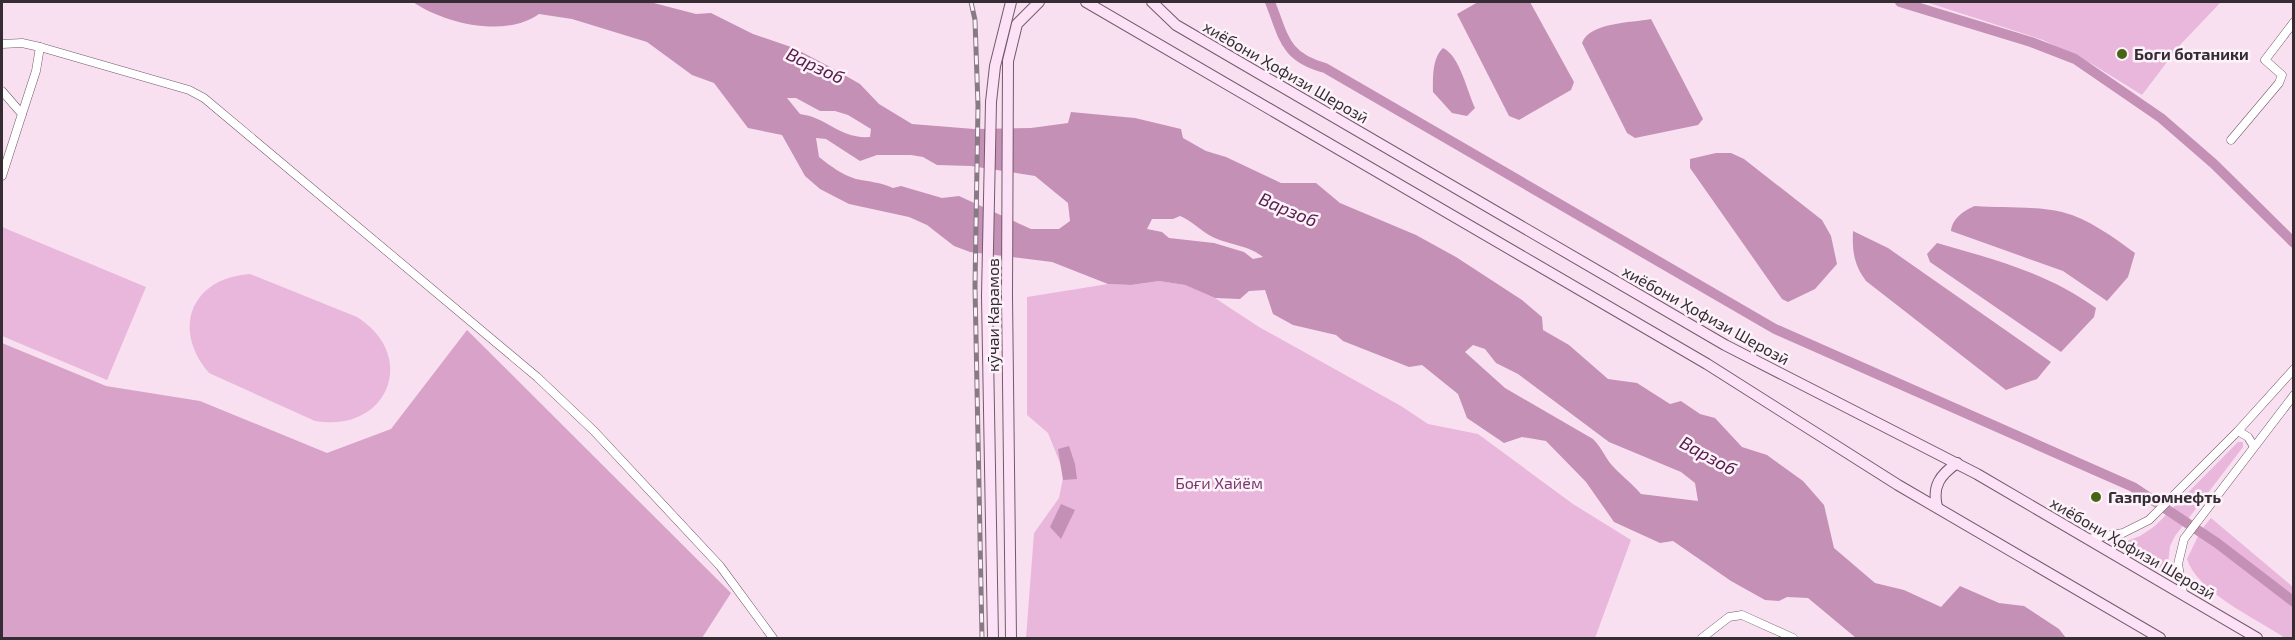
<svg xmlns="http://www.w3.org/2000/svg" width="2295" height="640" viewBox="0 0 2295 640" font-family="'Exo 2',sans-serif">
<rect width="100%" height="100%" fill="#f9e0f1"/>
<g fill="#e9b7db">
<polygon points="1926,2 2221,2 2180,45 2142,95 2092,64 2043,40"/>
<polygon points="2,227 146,287 107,380 2,336"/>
<path d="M250,274L357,317C419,356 388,433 315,421L209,373C171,329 191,278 250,274Z"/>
<polygon points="1159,281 1185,285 1215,298 1259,327 1401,406 1428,424 1478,434 1573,504 1631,540 1595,638 1026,638 1034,533 1059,498 1064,473 1048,433 1027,415 1027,297 1108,284 1131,285"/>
<polygon points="2238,442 2243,442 2243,447 2175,536 2170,546 2167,572 2119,544 2140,536 2155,526"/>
<path d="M2211,518L2293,587V638H2285C2257,619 2197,592 2187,559L2201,530Z"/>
</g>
<polygon fill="#d8a2c9" points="467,330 731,593 702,638 2,638 2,343 106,386 200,401 327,453 391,429"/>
<g fill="#c590b6" fill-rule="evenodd">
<path d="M413,2H650L696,14L711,13L753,34L794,48L832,68L860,84L879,104L912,124L974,129L1031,128L1068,123L1071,112L1135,118L1181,129L1183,138L1206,151L1226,157L1281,183H1316L1340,203L1416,235L1456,257L1522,300L1542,317L1543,330L1569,345L1608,379L1637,383L1670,404L1681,401L1700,414L1715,418L1742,447L1767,455L1803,481L1824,505L1834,548L1875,583L1904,590L1941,607L1960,586L1999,603L2024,606L2059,629L2066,638H1856L1808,598L1787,597L1779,601L1765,600L1731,581L1673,541L1660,543L1614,522L1586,482L1546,441L1522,437L1504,443L1467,418L1458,394L1422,365L1409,367L1343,341L1336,335L1293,325L1273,314L1265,290L1249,291L1240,299L1215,298L1185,285L1159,281L1131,285L1108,284L1052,262L970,252L954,246L927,225L909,217L849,204L820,189L805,176L782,135L748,128L714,83L692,75L647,42L572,19L539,14C506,38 445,24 413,2ZM787,98H796L820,111H835L848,115L871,129L870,137C839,139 829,118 800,114ZM816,138L826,139L860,161L877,155H911L923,157L937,165L971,166L1035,176L1068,203L1070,221L1059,229H1031L959,196L942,198L901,186L893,188C880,182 870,182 856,179C843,175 830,166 819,157ZM1180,216C1192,221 1199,229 1209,235C1226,245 1247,244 1263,257L1253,259L1244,252L1214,243L1169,238L1162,232L1147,229L1152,219H1173ZM1473,345L1485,349L1496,363L1518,374L1609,442L1681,472L1695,483L1698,501L1641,494C1632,483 1618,473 1610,463C1604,455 1601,447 1593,439L1505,388L1465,352Z"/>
<polygon points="1478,2 1530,2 1574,82 1571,90 1519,120 1509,116 1457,14"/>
<path d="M1651,19L1703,119L1698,125L1635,138L1627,133L1582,43C1590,22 1631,23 1651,19Z"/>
<path d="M1443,48C1460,56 1467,91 1475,108L1467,116L1452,113L1433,92C1433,78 1432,58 1443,48Z"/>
<polygon points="1716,153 1731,153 1744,159 1822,220 1831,236 1837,264 1815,289 1788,302 1782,299 1690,168 1690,159"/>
<path d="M1975,206C2001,208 2037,206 2062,212C2089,219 2113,237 2135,253L2128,277L2107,301L2063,271L1951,231C1952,219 1964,210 1975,206Z"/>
<path d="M1853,231L1888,248L2051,362L2037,379L2006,390L1866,281C1854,265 1852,251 1853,231Z"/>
<path d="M1937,243C1993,259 2048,273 2096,308L2094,317L2061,352L1930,262L1927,254Z"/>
<polygon points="1069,446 1075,464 1077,479 1063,480 1058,449"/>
<polygon points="1061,504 1075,510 1061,539 1050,527"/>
</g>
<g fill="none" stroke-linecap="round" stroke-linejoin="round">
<g stroke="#c590b6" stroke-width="10">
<path d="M1270,2C1284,37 1284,57 1325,68L1775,329L2133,487L2217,543L2294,602"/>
<polyline points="1900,2 2031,42 2075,59 2161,118 2214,164 2294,243"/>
</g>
<defs>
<g id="minor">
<polyline points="2,44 22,43 40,47 189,90 204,98 537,377 594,431 720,566 773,638"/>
<polyline points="2,91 22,114 2,176"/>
<polyline points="22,114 36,71 40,47"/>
<polyline points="2231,140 2279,83 2282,75 2265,60 2294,22"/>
<polyline points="2238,431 2248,437 2253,445"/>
<polyline points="2088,539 2123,533 2149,520 2238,431 2294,369"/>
<polyline points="2183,594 2178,564 2184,539 2294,395"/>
<polyline points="1702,638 1729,617 1742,615 1793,638"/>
</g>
<g id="secondary">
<polyline points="1086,2 1707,364 1898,485 2160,638"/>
<polyline points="1152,2 1176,25 1725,345 1977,474 2257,638"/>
<path d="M1937,507C1932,486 1940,475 1957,463"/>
<polyline points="993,638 987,296 991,102 995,66 1011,2"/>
<polyline points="1011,638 1007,296 1008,61 1017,24 1039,2"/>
</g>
</defs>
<use href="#minor" stroke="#715b6a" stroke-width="9"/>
<use href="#secondary" stroke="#715b6a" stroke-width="12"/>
<use href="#minor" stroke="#fff" stroke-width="8"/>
<use href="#secondary" stroke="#fde1f6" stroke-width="10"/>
<defs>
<polyline id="rail" points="971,2 975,20 978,106 975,286 982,638"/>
</defs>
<use href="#rail" stroke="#897985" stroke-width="5"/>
<use href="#rail" stroke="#fcf2f9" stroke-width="3" stroke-dasharray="9" stroke-linecap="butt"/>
</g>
<g fill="#496415" stroke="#fcf2f9" stroke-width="2">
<circle cx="2122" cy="54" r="6"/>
<circle cx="2096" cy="497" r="6"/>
</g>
<g text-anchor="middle" stroke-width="5" stroke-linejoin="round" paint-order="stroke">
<g font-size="16" font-weight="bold" fill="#362d34" stroke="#fcf2f9" text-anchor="start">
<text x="2134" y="60">Боги ботаники</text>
<text x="2108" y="503">Газпромнефть</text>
</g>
<g font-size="16" fill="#362d34" stroke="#fcf2f9">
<text transform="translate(1286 72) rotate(30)" y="6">хиёбони Ҳофизи Шерозӣ</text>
<text transform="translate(993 315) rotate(-90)" y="6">кӯчаи Карамов</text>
<text transform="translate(1706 315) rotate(29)" y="6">хиёбони Ҳофизи Шерозӣ</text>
<text transform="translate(2133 548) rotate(30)" y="6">хиёбони Ҳофизи Шерозӣ</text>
</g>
<g font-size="16" fill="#79396a" stroke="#fcf2f9">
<text x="1219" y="489">Боғи Хайём</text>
</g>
<g font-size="18" font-style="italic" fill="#581a4c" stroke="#fcf2f9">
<text transform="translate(815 66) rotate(25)" y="6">Варзоб</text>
<text transform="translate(1288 210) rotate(23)" y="6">Варзоб</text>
<text transform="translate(1708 456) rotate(29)" y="6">Варзоб</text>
</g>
</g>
<rect width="2295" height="640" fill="none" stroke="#362d34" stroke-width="6"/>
</svg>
